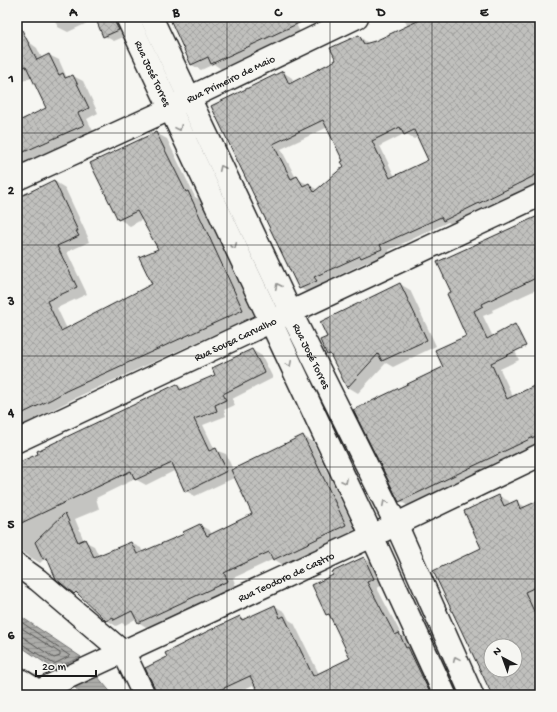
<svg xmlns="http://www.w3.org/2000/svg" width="557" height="712" viewBox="0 0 557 712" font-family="'Gochi Hand',sans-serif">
<defs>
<pattern id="water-rules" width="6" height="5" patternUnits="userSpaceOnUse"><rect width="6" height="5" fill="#acaca9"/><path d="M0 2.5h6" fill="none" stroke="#939391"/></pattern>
<pattern id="building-cross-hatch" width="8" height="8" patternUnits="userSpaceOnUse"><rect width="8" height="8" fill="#c0c0bd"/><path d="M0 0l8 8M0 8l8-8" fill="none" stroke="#a4a4a2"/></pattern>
</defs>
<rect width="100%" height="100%" fill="#f6f6f2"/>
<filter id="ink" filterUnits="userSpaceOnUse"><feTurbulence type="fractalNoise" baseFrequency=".025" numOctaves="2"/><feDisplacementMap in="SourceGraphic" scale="8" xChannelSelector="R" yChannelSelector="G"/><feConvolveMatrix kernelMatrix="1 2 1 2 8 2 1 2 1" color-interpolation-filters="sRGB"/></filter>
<g filter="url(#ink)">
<g fill="url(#water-rules)" stroke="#727271">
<polygon points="17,614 81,657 54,669 17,644"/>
<polygon points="92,670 113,695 82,695 68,680"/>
</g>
<g fill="#0003" fill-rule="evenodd">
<polygon points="53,17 119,17 128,35 114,41 104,36 96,19 68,32 58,27"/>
<polygon points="170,17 305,17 295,22 300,32 221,69 214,64 201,70 192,65"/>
<path d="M403,17H540V182L452,225L448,222L389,250L390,254L371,263L368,261L323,283L325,286L308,293L300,288L212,106L283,72L292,78L294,82L338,61L359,36L369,44L408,27ZM328,127L344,162L345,166L318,190L296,178L281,149ZM404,134L414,139L418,137L429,161L395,177L380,146Z"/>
<polygon points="17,33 37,48 42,58 49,55 59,60 66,76 69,78 73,76 83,81 98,113 87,119 93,131 17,166 17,122 48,108 33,76 17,84"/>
<polygon points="156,133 167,139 195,197 199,199 254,316 77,397 17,428 17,199 54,181 65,188 88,237 87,237 89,242 67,252 87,294 57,308 67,329 153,284 159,249 143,219 130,226 119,219"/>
<polygon points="540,216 540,288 492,310 493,312 483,316 493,337 510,339 519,360 500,369 513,397 535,387 534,383 540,380 540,445 410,507 400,501 444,367 468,336 448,295"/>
<polygon points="400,284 410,290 436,346 393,367 386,363 358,393 348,387 333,358 328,354 328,337"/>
<path d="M252,350L262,356L273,378L232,399L235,405L224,410L226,416L203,425L215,450L226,454L233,470L303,436L313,442L355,530L283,565L274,559L242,574L233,578L236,587L148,628L138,622L137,618L125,625L122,623L116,626L107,620L83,597L75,593L50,562L44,559L40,563L17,549V464L177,385L184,389L216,375ZM176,470L186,491L195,496L236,477L253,515L212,535L210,531L200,525L185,534L143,553L141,548L131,543L99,556L94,546L84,541L75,519L99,509L96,498L135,479L146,485Z"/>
<path d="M499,496L509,501L510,505L517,502L526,507L540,501V594L534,597L540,610V695H493L435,571L483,549ZM491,646H515V670H491Z"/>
<polygon points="364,558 374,564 383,585 377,588 402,636 409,640 438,695 258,695 253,685 232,695 159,695 240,617 245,620 275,606 285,612 289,620 294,623 319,674 351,659 332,617 327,614"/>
</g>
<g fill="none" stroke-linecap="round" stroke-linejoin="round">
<g stroke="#565654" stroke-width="1">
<polyline points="17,619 70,656 54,664 17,641"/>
<polyline points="17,625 60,653 60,656 54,658 23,637 17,636"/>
</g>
</g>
<g fill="url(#building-cross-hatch)" stroke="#1c1c1c" fill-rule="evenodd">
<polygon points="95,17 112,17 119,30 103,37"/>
<polygon points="169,17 312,17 211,64 208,57 191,65"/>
<path d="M426,17H535L540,27V173L443,221L441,217L380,245L382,249L361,258L360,256L314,277L317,281L299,289L211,106L283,71L289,84L336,60L330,48L359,35L364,44L375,41ZM323,120L343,161L341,162L344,166L314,192L309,183L303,186L297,176L291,179L273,144ZM400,127L404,135L414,130L428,160L390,178L372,141Z"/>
<polygon points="17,20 37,60 49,54 59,75 63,73 65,78 73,75 89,108 78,113 84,125 17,155 17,122 46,108 26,66 17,70"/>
<polygon points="156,132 186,192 188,191 243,310 66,391 52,399 17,416 17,198 54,180 78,231 76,231 79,236 57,246 77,287 47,301 61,331 152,284 139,257 158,249 137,211 118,220 90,163"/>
<polygon points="540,215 540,246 535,249 540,261 540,276 482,304 483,306 474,311 487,339 515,324 526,346 491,363 507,399 540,383 540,434 399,502 353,410 443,367 435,350 466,336 447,294 451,292 437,262"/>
<polygon points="400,283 427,340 382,361 378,354 347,388 330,354 327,355 320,340 327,337 320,322"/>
<polygon points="252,349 265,373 223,394 226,400 215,405 217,411 194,419 209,451 216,448 227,471 185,492 172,463 135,480 131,471 17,525 17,463 38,454 37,451 177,384 180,390 215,375 212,368"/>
<polygon points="303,435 346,525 273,560 269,552 232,569 224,573 228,581 138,623 132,611 114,620 113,617 106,621 76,592 74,594 56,579 47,558 43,559 35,542 65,513 78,542 85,539 94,557 131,542 137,554 184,534 183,532 200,524 207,536 252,514 231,470"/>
<path d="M499,495L504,506L517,500L520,509L540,500V585L525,592L540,624V695H492L433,571L481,548L464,511ZM491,646H515V670H491Z"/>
<polygon points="364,557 374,579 367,582 395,635 399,633 406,648 408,647 431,695 260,695 250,676 209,695 158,695 145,668 167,657 165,653 208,631 240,616 242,620 275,605 280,618 284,616 313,676 350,658 329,614 326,615 312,585 333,575 332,572"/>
</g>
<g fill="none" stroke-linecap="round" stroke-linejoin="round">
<defs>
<g id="street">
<path id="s1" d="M17,179L170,109L189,98L357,17"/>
<path id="s2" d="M17,441L540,195"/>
<polyline points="17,565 38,580 124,653 144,695"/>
<polyline points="17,678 38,691 42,695"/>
<path id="s3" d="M30,695L372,536L540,455"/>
</g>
<g id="secondary">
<path id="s4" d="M127,17L372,536L445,695"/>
<path id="s5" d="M151,17L291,313L396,524L472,695"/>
</g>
</defs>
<use href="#street" stroke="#1c1c1c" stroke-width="25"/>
<use href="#secondary" stroke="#1c1c1c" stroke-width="25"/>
<use href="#street" stroke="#f6f6f2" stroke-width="22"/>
<use href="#secondary" stroke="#f6f6f2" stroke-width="22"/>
</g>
<defs><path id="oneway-chevron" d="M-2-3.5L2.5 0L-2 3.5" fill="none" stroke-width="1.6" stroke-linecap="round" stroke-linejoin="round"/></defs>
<g stroke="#949492">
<use href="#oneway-chevron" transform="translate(179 128) rotate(65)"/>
<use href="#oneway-chevron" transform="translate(222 168) rotate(-115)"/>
<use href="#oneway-chevron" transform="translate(234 246) rotate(65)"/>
<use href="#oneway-chevron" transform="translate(278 286) rotate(-115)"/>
<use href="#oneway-chevron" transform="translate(289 364) rotate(64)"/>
<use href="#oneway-chevron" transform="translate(345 481) rotate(64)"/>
<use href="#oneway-chevron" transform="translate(385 503) rotate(-116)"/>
<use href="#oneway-chevron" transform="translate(456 659) rotate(-114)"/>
</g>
</g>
<path fill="none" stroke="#1c1c1c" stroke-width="1" stroke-opacity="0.55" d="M125,17V695M227,17V695M330,17V695M432,17V695M17,133H540M17,245H540M17,356H540M17,467H540M17,579H540"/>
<g text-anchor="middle" stroke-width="3" stroke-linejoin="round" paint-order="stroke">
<g font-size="11" fill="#1c1c1c" stroke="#f6f6f2">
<text dy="4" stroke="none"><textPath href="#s4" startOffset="62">Rua José Torres</textPath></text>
<text dy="4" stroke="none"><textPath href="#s1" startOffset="236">Rua Primeiro de Maio</textPath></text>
<text dy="4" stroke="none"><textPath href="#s2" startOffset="241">Rua Sousa Carvalho</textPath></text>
<text dy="4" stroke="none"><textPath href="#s5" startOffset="375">Rua José Torres</textPath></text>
<text dy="4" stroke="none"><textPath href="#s3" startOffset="282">Rua Teodoro de Castro</textPath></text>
</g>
</g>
<rect width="557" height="712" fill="none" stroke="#f6f6f2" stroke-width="44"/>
<g transform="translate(503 658) rotate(319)"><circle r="19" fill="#f6f6f2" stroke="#9f9f9c"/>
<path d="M0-3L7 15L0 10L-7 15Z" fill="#1c1c1c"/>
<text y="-6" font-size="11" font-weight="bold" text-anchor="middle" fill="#1c1c1c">N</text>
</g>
<path d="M36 670v6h60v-6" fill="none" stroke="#1c1c1c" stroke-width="2"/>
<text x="42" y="670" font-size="12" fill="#1c1c1c" stroke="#f6f6f2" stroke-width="3" paint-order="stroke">20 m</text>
<rect x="22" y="22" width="513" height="668" fill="none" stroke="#1c1c1c" stroke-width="1.5"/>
<g font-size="13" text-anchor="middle" font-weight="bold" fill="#1c1c1c">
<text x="73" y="16">A</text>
<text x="176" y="16">B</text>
<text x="278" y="16">C</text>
<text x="381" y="16">D</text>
<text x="484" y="16">E</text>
<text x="11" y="82">1</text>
<text x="11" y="194">2</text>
<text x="11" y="305">3</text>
<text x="11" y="416">4</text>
<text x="11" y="528">5</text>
<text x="11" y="639">6</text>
</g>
</svg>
